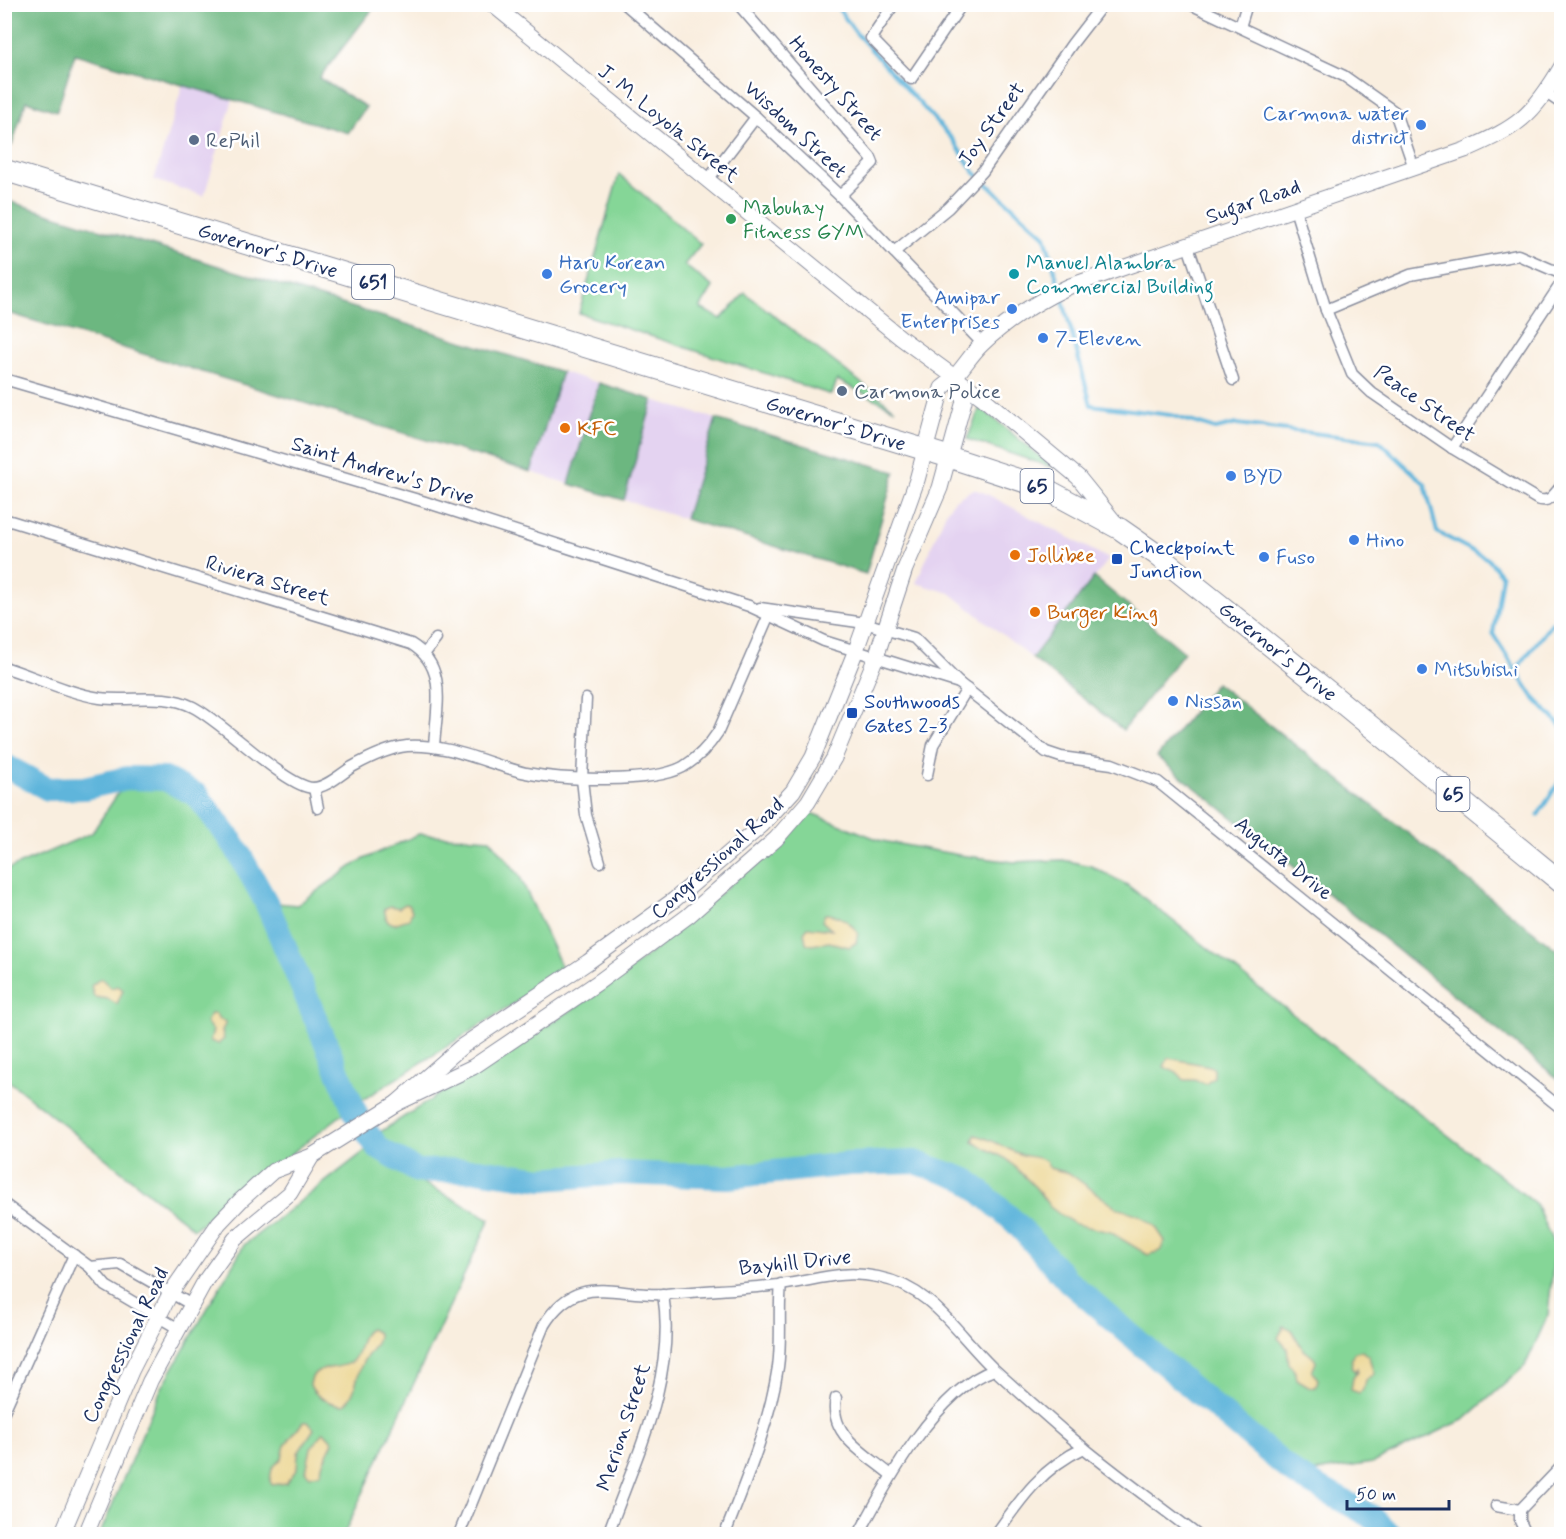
<svg xmlns="http://www.w3.org/2000/svg" width="1566" height="1539" viewBox="0 0 1566 1539" font-family="Mynerve,sans-serif">
<rect width="100%" height="100%" fill="#fff"/>
<filter id="ink" filterUnits="userSpaceOnUse"><feTurbulence type="fractalNoise" baseFrequency=".0167" numOctaves="2"/><feDisplacementMap in="SourceGraphic" scale="12" xChannelSelector="R" yChannelSelector="G"/><feConvolveMatrix kernelMatrix="1 2 1 2 8 2 1 2 1" color-interpolation-filters="sRGB"/></filter>
<filter id="wash" filterUnits="userSpaceOnUse"><feTurbulence type="fractalNoise" baseFrequency=".008" numOctaves="4" result="noise"/><feDisplacementMap in="SourceGraphic" scale="24" xChannelSelector="R" yChannelSelector="G"/><feGaussianBlur stdDeviation="1.35" result="paint"/><feColorMatrix in="noise" values="0 0 0 0 0 0 0 0 0 0 0 0 0 0 0 0 0 1.4 0 .05"/><feComposite in="paint" operator="in"/></filter>
<g filter="url(#wash)">
<rect width="100%" height="100%" fill="#f9eedf"/>
<g fill="#e4d3f1">
<polygon points="183,84 233,99 204,196 154,180"/>
<polygon points="562,372 599,383 569,484 531,472"/>
<polygon points="653,400 716,419 685,519 624,500"/>
<polygon points="973,489 985,493 1109,559 1032,658 950,593 916,583 947,510 955,500"/>
</g>
<g fill="#85d697" stroke="#50827a" stroke-width="1.5">
<polygon points="619,174 701,244 684,265 713,287 700,308 721,319 745,293 895,409 837,380 832,395 579,313"/>
<polygon points="980,407 1054,468 967,439"/>
<path d="M128,778C140,778 154,777 165,780C212,792 244,862 266,902L297,905L360,861L419,834L490,839L519,875L564,972L353,1106L194,1229L5,1078L4,871L92,833Z"/>
<polygon points="811,813 882,841 959,855 1014,862 1063,860 1091,866 1127,885 1536,1204 1555,1247 1548,1315 1525,1366 1465,1419 1372,1463 1296,1475 1069,1282 1016,1223 967,1180 915,1162 849,1164 728,1177 621,1173 542,1179 477,1170 417,1171 377,1153 372,1137 598,993 660,946"/>
<polygon points="365,1151 490,1219 344,1534 100,1534 161,1389 244,1245"/>
</g>
<g fill="#6cb780" stroke="#44736f" stroke-width="1.5">
<polygon points="5,4 376,5 319,78 366,107 348,133 75,54 57,111 26,101 12,145 5,143"/>
<polygon points="5,200 562,372 531,472 5,312"/>
<polygon points="599,383 653,400 624,500 569,484"/>
<polygon points="716,419 895,472 866,574 685,519"/>
<polygon points="1094,577 1184,652 1123,730 1032,658"/>
<polygon points="1216,683 1561,953 1561,1081 1157,757"/>
</g>
<g fill="#eeda9e" stroke="#84847e" stroke-width="1.5">
<polygon points="404,904 409,905 412,911 409,919 394,924 387,921 384,909 390,906 399,908"/>
<path d="M825,914C839,914 850,922 858,933L856,943L849,947L829,942L812,945L806,943L804,932L808,927L832,930L822,921Z"/>
<polygon points="101,978 111,988 118,986 123,990 117,1004 108,999 94,997 91,986"/>
<polygon points="211,1014 216,1014 218,1019 226,1022 222,1031 224,1039 218,1044 210,1041 213,1031 206,1022"/>
<polygon points="1168,1058 1210,1066 1214,1069 1214,1077 1206,1084 1194,1080 1184,1080 1179,1074 1164,1067"/>
<path d="M975,1135C995,1139 1007,1151 1023,1155C1032,1157 1038,1157 1046,1161L1049,1168L1069,1173L1117,1208L1139,1215L1155,1226L1165,1241L1160,1251L1148,1255L1110,1232L1075,1224L1062,1216L1050,1207L1036,1188L1007,1159L973,1142Z"/>
<path d="M1284,1326C1295,1329 1296,1339 1302,1348C1307,1354 1313,1354 1316,1362L1312,1372L1318,1379L1316,1387L1310,1388L1297,1380L1296,1373L1289,1364L1287,1348L1278,1338Z"/>
<path d="M370,1329L378,1333C379,1345 368,1353 363,1362C355,1377 358,1392 344,1405C331,1405 315,1397 310,1385C313,1360 338,1373 352,1361C362,1352 358,1334 370,1329Z"/>
<path d="M1362,1351L1369,1357L1374,1374L1365,1380L1363,1390L1359,1393L1351,1390L1353,1378L1358,1371L1357,1368L1355,1372C1351,1366 1350,1357 1355,1352Z"/>
<polygon points="303,1422 308,1422 314,1429 298,1453 297,1469 286,1483 272,1485 270,1481 272,1468 282,1458 285,1445"/>
<polygon points="324,1432 333,1442 322,1465 321,1473 310,1476 306,1472 311,1448"/>
</g>
<g fill="none" stroke-linecap="round" stroke-linejoin="round">
<g stroke="#5fb5db" stroke-width="4">
<polyline points="835,4 856,33 953,140 974,172 1045,236 1059,286"/>
<polyline points="1061,293 1091,405 1170,415 1216,429 1237,424 1379,441 1425,484 1437,532 1488,559 1502,576 1493,634 1533,697 1562,727"/>
<polyline points="1515,671 1552,623 1562,622"/>
<polyline points="1538,815 1559,782 1562,771"/>
</g>
<polyline stroke="#5fb5db" stroke-width="24" points="4,765 48,789 84,788 128,778 165,779 197,795 235,846 266,902 359,1121 378,1148 417,1171 477,1170 542,1179 621,1173 728,1177 849,1164 915,1162 967,1180 1016,1223 1069,1282 1204,1398 1296,1475 1371,1516 1389,1534"/>
</g>
</g>
<g filter="url(#ink)">
<g fill="none" stroke-linecap="round" stroke-linejoin="round">
<defs>
<g id="street">
<polyline points="625,4 756,117 840,196 982,343"/>
<polyline points="738,4 871,158 873,163 840,196"/>
<polyline points="894,4 871,38 911,79 962,4"/>
<polyline points="1190,4 1344,76 1395,112 1414,168"/>
<polyline points="1240,27 1247,4"/>
<polyline points="1546,93 1562,104"/>
<polyline points="707,181 756,117"/>
<path d="M1295,209L1326,310L1352,374L1372,393L1452,448L1537,499C1550,504 1554,494 1562,485"/>
<polyline points="1188,246 1233,380"/>
<polyline points="894,252 948,208 983,171 1072,44 1103,4"/>
<polyline points="1326,310 1410,275 1518,255 1562,274"/>
<polyline points="4,379 422,501 749,606 824,641 959,683"/>
<polyline points="1452,448 1562,282"/>
<path d="M4,519L411,644C449,667 436,708 434,747"/>
<polyline points="760,608 865,623 914,638 959,683 1046,752 1061,757 1112,764 1158,782 1562,1109"/>
<polyline points="425,653 436,639"/>
<path d="M4,667C35,677 68,693 100,698C131,702 164,692 193,707C223,722 286,787 313,788C326,788 341,774 352,767C368,758 389,748 407,746C448,743 487,764 526,773C562,780 651,784 683,767C698,758 709,746 718,732L771,610"/>
<polyline points="586,699 582,779 586,815 600,862"/>
<polyline points="927,775 933,745 967,689"/>
<polyline points="314,788 318,808"/>
<polyline points="4,1204 90,1267 106,1286 179,1329"/>
<polyline points="90,1267 120,1264 192,1305"/>
<path d="M836,1398C828,1435 865,1453 891,1475"/>
<polyline points="4,1411 74,1255"/>
<polyline points="1496,1506 1520,1510"/>
<path d="M459,1534L544,1325C577,1271 614,1297 666,1294C703,1291 742,1289 779,1285C815,1281 840,1269 878,1277C934,1288 957,1335 996,1371C1019,1392 1043,1413 1067,1434C1108,1469 1153,1501 1196,1534"/>
<path d="M608,1534C635,1458 677,1377 663,1294"/>
<path d="M725,1534C746,1480 769,1426 778,1367C782,1340 778,1312 781,1284"/>
<path d="M859,1534C886,1483 937,1389 994,1370"/>
<path d="M996,1534C1021,1498 1043,1467 1084,1448"/>
<polyline points="1526,1534 1520,1521 1520,1510 1562,1466"/>
</g>
<g id="secondary">
<polyline points="492,4 901,338 983,398 1078,477 1116,524"/>
<path d="M397,1103L461,1047L588,962L674,900L762,825L793,791L813,757L856,650L917,480L942,388C960,376 967,358 982,344C1008,319 1038,301 1070,286L1465,150C1518,127 1532,117 1562,66"/>
<polyline points="62,1534 131,1371 170,1294 219,1223 241,1200 273,1171 312,1156 397,1103 473,1067 600,981 688,916 776,839 808,802 834,758 876,657 905,569 940,488 964,401 957,378"/>
<polyline points="86,1534 150,1381 205,1281 235,1239 290,1193 312,1156"/>
</g>
<polyline id="highway" points="4,170 949,457 1044,488 1120,529 1156,554 1330,693 1562,883"/>
</defs>
<use href="#street" stroke="#8a8e9e" stroke-width="13"/>
<use href="#secondary" stroke="#8a8e9e" stroke-width="17"/>
<use href="#highway" stroke="#8a8e9e" stroke-width="23"/>
<use href="#street" stroke="#fff" stroke-width="10"/>
<use href="#secondary" stroke="#fff" stroke-width="15"/>
<use href="#highway" stroke="#fff" stroke-width="21"/>
</g>
</g>
<g fill="#3f7fe0" stroke="#fff" stroke-width="2">
<circle cx="1421" cy="125" r="6"/>
<circle cx="547" cy="274" r="6"/>
<circle cx="1012" cy="309" r="6"/>
<circle cx="1043" cy="338" r="6"/>
<circle cx="1231" cy="476" r="6"/>
<circle cx="1354" cy="540" r="6"/>
<circle cx="1264" cy="557" r="6"/>
<circle cx="1422" cy="669" r="6"/>
<circle cx="1173" cy="701" r="6"/>
</g>
<g fill="#5c6f8a" stroke="#fff" stroke-width="2">
<circle cx="194" cy="140" r="6"/>
<circle cx="842" cy="391" r="6"/>
</g>
<circle fill="#2e9e5b" stroke="#fff" stroke-width="2" cx="731" cy="219" r="6"/>
<circle fill="#0f9aa8" stroke="#fff" stroke-width="2" cx="1014" cy="274" r="6"/>
<g fill="#e8710a" stroke="#fff" stroke-width="2">
<circle cx="565" cy="428" r="6"/>
<circle cx="1015" cy="555" r="6"/>
<circle cx="1035" cy="612" r="6"/>
</g>
<g fill="#1a4fb4" stroke="#fff" stroke-width="2">
<rect x="1111" y="553" width="12" height="12" rx="3"/>
<rect x="846" y="707" width="12" height="12" rx="3"/>
</g>
<g text-anchor="middle" stroke-width="5" stroke-linejoin="round" paint-order="stroke">
<g fill="#fff" stroke="#5f6d8e" stroke-width="1.5">
<rect x="352" y="265" width="42" height="34" rx="4.5"/>
<rect x="1020.5" y="469" width="33" height="34" rx="4.5"/>
<rect x="1436.5" y="777" width="33" height="34" rx="4.5"/>
</g>
<g font-size="20" font-weight="bold" fill="#1b2f5e">
<text x="373" y="289">651</text>
<text x="1037" y="493">65</text>
<text x="1453" y="801">65</text>
</g>
<g font-size="21" fill="#1b2f5e" stroke="#fff">
<text transform="translate(836 88) rotate(49)" y="7">Honesty Street</text>
<text transform="translate(669 123) rotate(39)" y="7">J. M. Loyola Street</text>
<text transform="translate(991 124) rotate(-54)" y="7">Joy Street</text>
<text transform="translate(796 129) rotate(43)" y="7">Wisdom Street</text>
<text transform="translate(1253 201) rotate(-19)" y="7">Sugar Road</text>
<text transform="translate(268 250) rotate(17)" y="7">Governor's Drive</text>
<text transform="translate(1425 403) rotate(35)" y="7">Peace Street</text>
<text transform="translate(836 423) rotate(17)" y="7">Governor's Drive</text>
<text transform="translate(383 470) rotate(17)" y="7">Saint Andrew's Drive</text>
<text transform="translate(268 580) rotate(17)" y="7">Riviera Street</text>
<text transform="translate(1278 651) rotate(39)" y="7">Governor's Drive</text>
<text transform="translate(717 858) rotate(-42)" y="7">Congressional Road</text>
<text transform="translate(1284 858) rotate(39)" y="7">Augusta Drive</text>
<text transform="translate(795 1262) rotate(-6)" y="7">Bayhill Drive</text>
<text transform="translate(125 1345) rotate(-64)" y="7">Congressional Road</text>
<text transform="translate(623 1427) rotate(-72)" y="7">Merion Street</text>
</g>
<g font-size="21" fill="#366cbe" stroke="#fff" text-anchor="start">
<text x="1409" y="120" text-anchor="end">Carmona water<tspan x="1409" dy="24">district</tspan></text>
<text x="559" y="269">Haru Korean<tspan x="559" dy="24">Grocery</tspan></text>
<text x="1000" y="304" text-anchor="end">Amipar<tspan x="1000" dy="24">Enterprises</tspan></text>
<text x="1055" y="345">7-Eleven</text>
<text x="1243" y="483">BYD</text>
<text x="1366" y="547">Hino</text>
<text x="1276" y="564">Fuso</text>
<text x="1434" y="676">Mitsubishi</text>
<text x="1185" y="708">Nissan</text>
</g>
<g font-size="21" fill="#4e5e75" stroke="#fff" text-anchor="start">
<text x="206" y="147">RePhil</text>
<text x="854" y="398">Carmona Police</text>
</g>
<g font-size="21" fill="#27864d" stroke="#fff" text-anchor="start">
<text x="743" y="214">Mabuhay<tspan x="743" dy="24">Fitness GYM</tspan></text>
</g>
<g font-size="21" fill="#0d838f" stroke="#fff" text-anchor="start">
<text x="1026" y="269">Manuel Alambra<tspan x="1026" dy="24">Commercial Building</tspan></text>
</g>
<g font-size="21" fill="#c56008" stroke="#fff" text-anchor="start">
<text x="577" y="435">KFC</text>
<text x="1027" y="562">Jollibee</text>
<text x="1047" y="619">Burger King</text>
</g>
<g font-size="21" fill="#164399" stroke="#fff" text-anchor="start">
<text x="1129" y="554">Checkpoint<tspan x="1129" dy="24">Junction</tspan></text>
<text x="864" y="708">Southwoods<tspan x="864" dy="24">Gates 2-3</tspan></text>
</g>
</g>
<rect width="1566" height="1539" fill="none" stroke="#fff" stroke-width="24"/>
<path d="M1347 1500v9h102v-9" fill="none" stroke="#1b2f5e" stroke-width="3"/>
<text x="1356" y="1500" font-size="18" fill="#1b2f5e" stroke="#ffffff" stroke-width="4.5" paint-order="stroke">50 m</text>
</svg>
